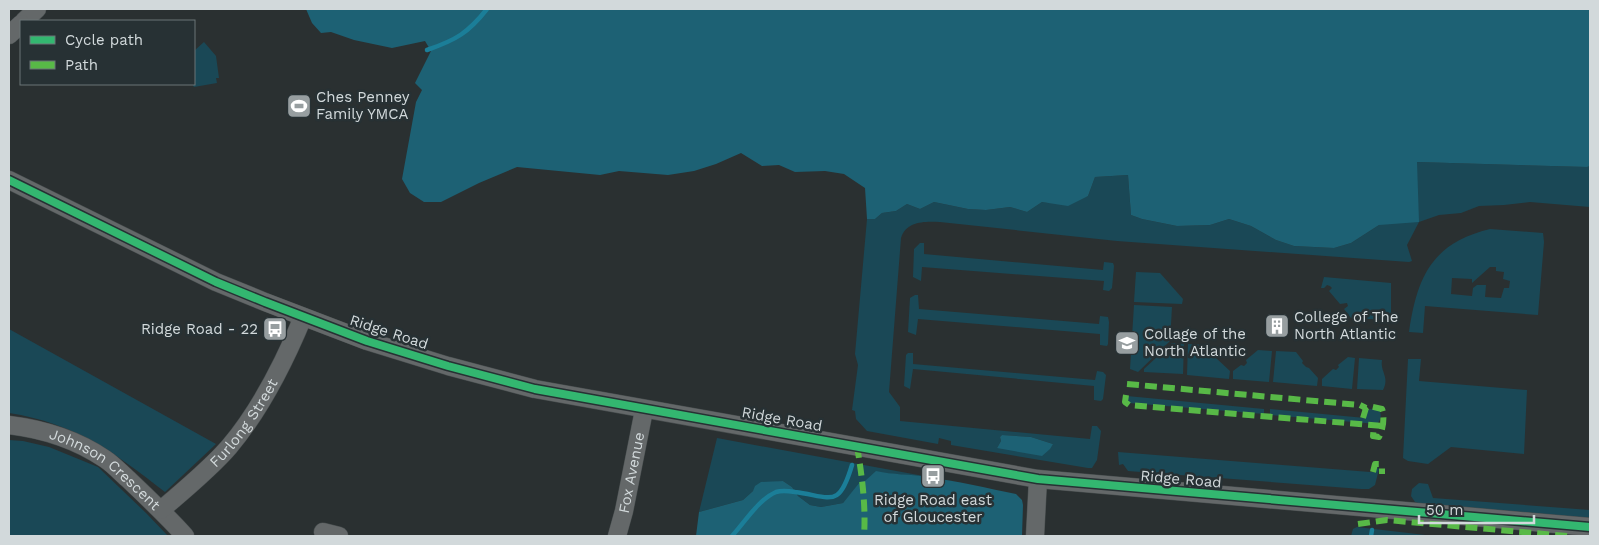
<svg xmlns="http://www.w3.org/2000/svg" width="1599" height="545" viewBox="0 0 1599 545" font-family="'Work Sans',sans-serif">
<rect width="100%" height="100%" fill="#2a3031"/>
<g fill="#1a4856" fill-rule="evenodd">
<polygon points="204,42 216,56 219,78 216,78 217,83 194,87 192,84 194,84 194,51"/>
<path d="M1417,162L1587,167L1590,166V207L1530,202L1504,205L1479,206L1461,213L1439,215L1419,222L1407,245L1412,261L1409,262L1117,241L940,222C925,221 906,221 901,238L889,392L900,407V421L1090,439L1092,426H1097L1101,431L1097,460L1092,468H1088L951,445V441L939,438L938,444L867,431L856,419L855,411L852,410L858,365L855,354L867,219H875L882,213L896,211L907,204L920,209L934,202L968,209L986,210L1010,207L1027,212L1042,202L1053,203L1088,196L1095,177L1128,175L1131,215L1142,219L1177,226L1210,225L1229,219L1251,226L1276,240L1294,246L1334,248L1351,243L1379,225ZM1002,435L1031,437L1053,444L997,448L1001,441L1000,437Z"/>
<path d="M1490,229L1543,233L1544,242L1538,315L1425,306L1423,333L1409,332C1417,277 1432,243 1490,229ZM1490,267H1496V271L1504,272L1503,279L1510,281L1509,288H1504L1501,298L1485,297L1486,285H1477L1473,288L1472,296L1451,294L1452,278L1472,279V283Z"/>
<polygon points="920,243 924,243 924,254 1103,270 1104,262 1113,263 1114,266 1112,288 1109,291 1103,290 1104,281 922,267 921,281 913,277 914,249"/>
<polygon points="1136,272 1160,273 1183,299 1182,304 1134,302"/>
<polygon points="1324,277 1391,283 1391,313 1386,320 1351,318 1344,309 1348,306 1347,303 1340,304 1329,291 1332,288 1330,286 1327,285 1324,288 1321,288"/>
<polygon points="915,295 918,295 919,309 1099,324 1100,316 1108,317 1109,322 1108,344 1107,346 1100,345 1100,334 918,319 916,335 908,332 910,298"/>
<polygon points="1134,305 1172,307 1170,341 1138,372 1130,369"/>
<path d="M9,329L216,444L165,492C114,452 74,423 9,413Z"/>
<polygon points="1172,343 1184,344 1183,374 1144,372 1144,369"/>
<polygon points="1188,344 1208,345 1216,355 1216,358 1230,371 1229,379 1187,375"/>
<polygon points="1258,350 1272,351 1269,382 1233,379 1233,371 1241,365 1244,366 1247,363 1246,360"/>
<polygon points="1276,351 1296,352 1303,361 1302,363 1306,367 1309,368 1318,378 1317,386 1273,382"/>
<polygon points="908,353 913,353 913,364 1095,380 1097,371 1103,372 1106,375 1103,399 1101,401 1094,400 1094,386 913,369 910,389 904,386 906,355"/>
<polygon points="1348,357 1355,358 1352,389 1322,386 1322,379 1333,369 1336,370 1339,367 1338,365"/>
<path d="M1359,358L1382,360C1380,372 1390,377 1383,390L1357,389Z"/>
<polygon points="1408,359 1421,359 1419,381 1527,390 1524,454 1451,447 1428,464 1408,461 1403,458"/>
<polygon points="1127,396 1264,409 1264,414 1129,403 1127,401"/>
<path d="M1270,409L1365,418L1366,411L1370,409L1379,410C1382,414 1381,420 1377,424L1270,415Z"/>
<path d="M717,438L929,477C911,475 893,475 876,472L851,494L843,503L821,507L810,505L798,496L792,487L783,481L776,482L753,491L743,500L699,512Z"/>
<polygon points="9,440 23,441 49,447 98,467 146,513 168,536 9,536"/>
<polygon points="1118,452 1370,472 1374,472 1375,466 1379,469 1375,485 1369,489 1361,489 1128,471 1123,464 1119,465"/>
<polygon points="1419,483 1428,484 1433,498 1590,510 1590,518 1586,519 1423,505 1415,502 1411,496 1412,489"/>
<polygon points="1357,527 1434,536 1351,536 1353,529"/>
</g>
<g fill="#1d6174">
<polygon points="306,9 1590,9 1590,166 1587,167 1417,162 1419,222 1379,225 1351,243 1334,248 1294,246 1276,240 1251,226 1229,219 1210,225 1177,226 1142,219 1131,215 1128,175 1095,177 1088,196 1068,206 1042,202 1027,212 1010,207 986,210 968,209 934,202 920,209 907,204 896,211 882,213 875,219 867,219 865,188 844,174 825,171 795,172 779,165 762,166 741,153 716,164 694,171 668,175 619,171 600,175 517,167 479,183 441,202 424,202 410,193 402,179 416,102 422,90 415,83 431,51 425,41 392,48 354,40 331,32 321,33 312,23"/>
<polygon points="1002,435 1031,437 1053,444 1050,449 1042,456 997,448 1001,441 1000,437"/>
<path d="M876,471C893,475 910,474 927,477C957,481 987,488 1016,494L1022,500L1023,505L1022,536H696L699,512L743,500L753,491L755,486L761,482L783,481L792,487L798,496L810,505L821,507L843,503L860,482L865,481Z"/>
</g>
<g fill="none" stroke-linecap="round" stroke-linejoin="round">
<g stroke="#1b7e98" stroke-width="4.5">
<path d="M427,50C456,40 468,33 487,9"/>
<path d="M732,536C745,522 758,500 776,492C782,490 789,491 795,492C832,497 839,509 852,465"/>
<polyline points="1371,536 1372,530"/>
</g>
<defs>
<g id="minor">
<polyline points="24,21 37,9"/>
<polyline points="9,35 21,24"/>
<polyline points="9,180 216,282 265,302 367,341 448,366 535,389 1038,479 1590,527"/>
<path id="s1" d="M9,425C42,429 77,440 105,459C114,465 121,473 128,479C148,498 167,516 185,536"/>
<path id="s2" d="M161,510C184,490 209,470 229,447C261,409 284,363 303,317"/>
<polyline points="328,536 323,532 339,536"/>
<path id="s3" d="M617,536L624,511L644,410"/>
<polyline points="1035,536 1038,479"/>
</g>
</defs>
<use href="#minor" stroke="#484e4f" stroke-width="19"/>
<use href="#minor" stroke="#646869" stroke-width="18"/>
<g stroke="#58b947" stroke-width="6" stroke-dasharray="12 6" stroke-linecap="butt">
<polyline points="1127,384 1360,405 1366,408"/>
<polyline points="1126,395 1125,402 1129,405 1382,426"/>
<path d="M1363,418L1366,408L1369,406L1382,409C1385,416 1383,430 1379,437L1373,436L1374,426"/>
<path d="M857,446C862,476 866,506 864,536"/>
<polyline points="1373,472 1375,464 1379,464 1382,467 1382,474"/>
<polyline points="1358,524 1387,520 1567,536"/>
</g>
<defs>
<polyline id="cycleway" points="9,180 216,282 265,302 367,341 448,366 535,389 1038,479 1590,527"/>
</defs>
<use href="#cycleway" stroke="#273134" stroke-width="11"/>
<use href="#cycleway" stroke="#33b770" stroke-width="8"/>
</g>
<defs>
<symbol id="stadium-square" viewBox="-11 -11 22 22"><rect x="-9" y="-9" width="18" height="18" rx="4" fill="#979ea0" stroke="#273134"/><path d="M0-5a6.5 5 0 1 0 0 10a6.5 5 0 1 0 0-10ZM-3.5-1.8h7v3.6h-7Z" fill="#fff"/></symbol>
<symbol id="building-square" viewBox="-11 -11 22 22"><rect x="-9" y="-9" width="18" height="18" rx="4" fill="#979ea0" stroke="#273134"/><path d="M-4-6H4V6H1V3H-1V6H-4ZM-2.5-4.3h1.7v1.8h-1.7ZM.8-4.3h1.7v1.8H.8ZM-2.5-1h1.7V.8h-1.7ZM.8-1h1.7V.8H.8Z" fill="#fff"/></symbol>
<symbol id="bus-square" viewBox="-11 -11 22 22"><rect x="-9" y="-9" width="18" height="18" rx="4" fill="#979ea0" stroke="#273134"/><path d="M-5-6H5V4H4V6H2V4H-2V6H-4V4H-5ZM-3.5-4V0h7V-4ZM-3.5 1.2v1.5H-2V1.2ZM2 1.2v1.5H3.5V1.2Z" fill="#fff"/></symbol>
<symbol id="university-square" viewBox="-11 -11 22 22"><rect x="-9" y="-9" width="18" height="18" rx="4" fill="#979ea0" stroke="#273134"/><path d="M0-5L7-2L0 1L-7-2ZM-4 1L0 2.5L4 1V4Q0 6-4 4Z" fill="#fff"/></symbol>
</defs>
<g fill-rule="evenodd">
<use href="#stadium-square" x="285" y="92" width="28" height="28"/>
<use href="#building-square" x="1263" y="312" width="28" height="28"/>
<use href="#bus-square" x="261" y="315" width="28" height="28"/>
<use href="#university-square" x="1113" y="329" width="28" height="28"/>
<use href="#bus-square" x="919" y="462" width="28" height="28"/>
</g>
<g text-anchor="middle" stroke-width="5" stroke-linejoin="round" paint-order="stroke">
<g font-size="15" fill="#d2d9db" stroke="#273134" text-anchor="start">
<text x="316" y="102">Ches Penney<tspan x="316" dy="17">Family YMCA</tspan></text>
<text x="1294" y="322">College of The<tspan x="1294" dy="17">North Atlantic</tspan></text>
<text x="258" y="334" text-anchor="end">Ridge Road - 22</text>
<text x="1144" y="339">Collage of the<tspan x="1144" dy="17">North Atlantic</tspan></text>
<text x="933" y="505" text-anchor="middle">Ridge Road east<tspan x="933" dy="17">of Gloucester</tspan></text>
</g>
<g font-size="15" fill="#d2d9db" stroke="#273134">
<text transform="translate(389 332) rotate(18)" y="5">Ridge Road</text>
<text transform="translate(782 419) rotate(10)" y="5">Ridge Road</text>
<text dy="5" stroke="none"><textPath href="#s2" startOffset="121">Furlong Street</textPath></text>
<text dy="5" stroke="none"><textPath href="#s1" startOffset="108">Johnson Crescent</textPath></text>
<text dy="5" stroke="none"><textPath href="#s3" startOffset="65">Fox Avenue</textPath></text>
<text transform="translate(1181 479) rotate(5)" y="5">Ridge Road</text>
</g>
</g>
<rect width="1599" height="545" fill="none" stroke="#d2d9db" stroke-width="20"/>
<rect x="20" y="20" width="175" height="65" fill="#273134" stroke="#6b7477"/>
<rect x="30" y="36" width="25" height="8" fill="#33b770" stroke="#6b7477"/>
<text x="65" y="45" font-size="15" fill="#d2d9db">Cycle path</text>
<rect x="30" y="61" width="25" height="8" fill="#58b947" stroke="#6b7477"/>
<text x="65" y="70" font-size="15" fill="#d2d9db">Path</text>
<path d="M1419 515v8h115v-8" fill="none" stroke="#d2d9db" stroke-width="2.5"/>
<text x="1426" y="515" font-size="15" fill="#d2d9db" stroke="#273134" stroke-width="4" paint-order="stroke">50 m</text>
</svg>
